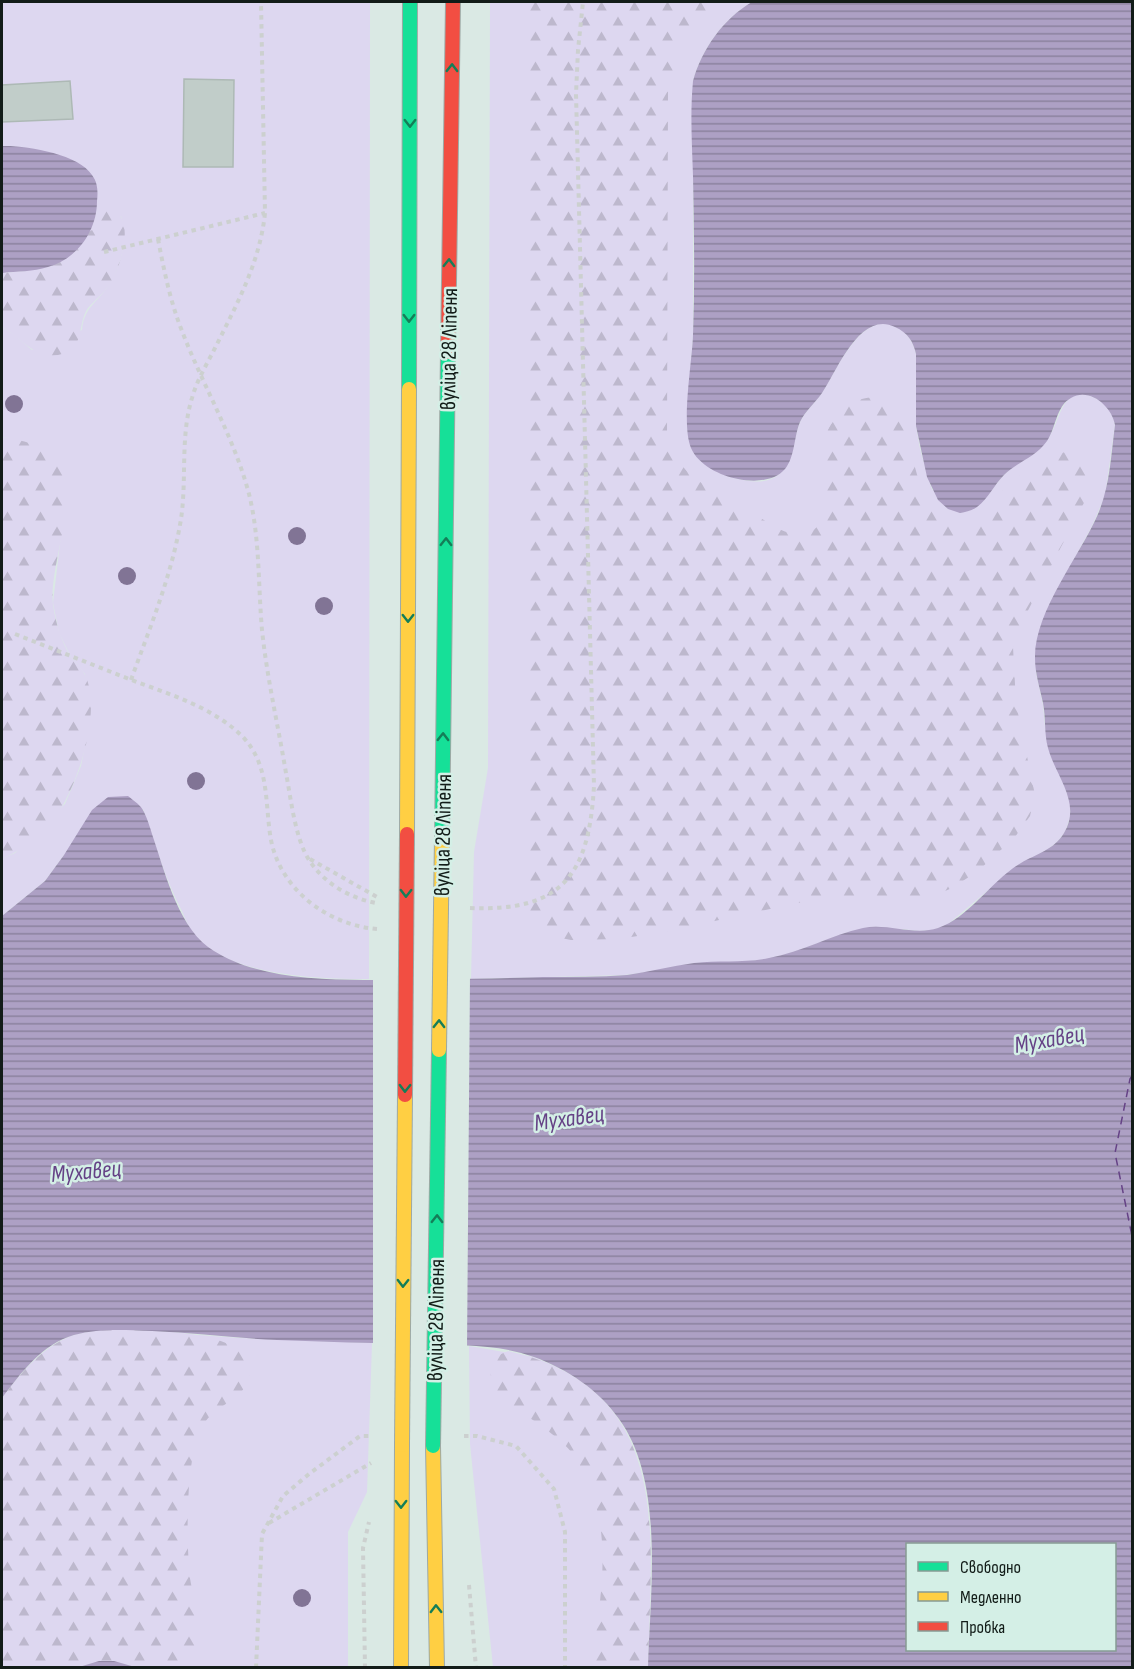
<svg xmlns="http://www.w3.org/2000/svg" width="1134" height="1669" viewBox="0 0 1134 1669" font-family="'Sofia Sans Condensed',sans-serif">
<defs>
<pattern id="forest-firs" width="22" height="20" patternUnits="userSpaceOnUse" patternTransform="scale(1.5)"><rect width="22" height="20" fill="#ddd7f0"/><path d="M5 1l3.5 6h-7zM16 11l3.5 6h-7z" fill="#bdb8cd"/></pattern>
<pattern id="water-rules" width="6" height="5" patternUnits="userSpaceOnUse" patternTransform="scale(1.5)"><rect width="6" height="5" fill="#ada0c4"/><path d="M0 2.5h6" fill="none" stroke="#8b829e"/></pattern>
</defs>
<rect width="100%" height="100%" fill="#dae9e4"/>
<g fill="#ddd7f0">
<path d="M2,2H370L369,979C320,979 223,976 192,932C188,926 185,918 182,911C165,879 155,843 143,809L64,855L45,881L2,916V859L15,853L65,804L81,766L89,726L85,674L71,657L59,633L53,603L65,501L64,478L8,437L2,438V327L13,334L32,350L82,330C84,306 99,302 110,283C122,264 128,236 121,216L26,271L2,273Z"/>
<path d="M490,2H752C723,19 702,49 693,81V336L687,423C688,444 697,461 716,471C733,479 762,488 778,475C793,463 793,441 799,425C804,411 816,403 823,391C837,370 861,311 895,326C907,332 913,341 916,354V426L920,449L932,490L984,500C991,491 997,482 1005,474C1017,462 1033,454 1045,442C1061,428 1059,378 1097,399C1108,405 1113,413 1115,425L1105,496L1092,526L1053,598L1036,673L1043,705L1045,727L1070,802V817L1065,832L1057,842L1047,850L1018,865L947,925L933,930L919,931L903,929L848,932L794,952L768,959L743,962L695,963L657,971L624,975L471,979L474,852L488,768Z"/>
<path d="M128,1330L240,1338L372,1343L367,1492L348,1532V1667L135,1668C120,1661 95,1661 79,1667L2,1668V1398Z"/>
<polygon points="469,1346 534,1357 558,1368 648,1667 493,1667 470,1444"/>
</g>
<g fill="url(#forest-firs)">
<path d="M526,2H719C687,32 676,49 668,93L667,439C686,485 708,483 746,508C762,518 787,540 807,533C841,522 820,461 826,436C828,427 833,421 840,414C845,407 854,401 862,399C901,390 905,426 911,454C916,470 920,486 925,502C935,516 949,527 967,522C984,518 996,497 1008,485C1021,473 1067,440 1084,455C1097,466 1091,483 1087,497L1022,622L1013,647L1016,703L1035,795L1030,816L1015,837L978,871L952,888L929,898H821L664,932L618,939L571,940L551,936L534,925L528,911Z"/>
<path d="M97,209C101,209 108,207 111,209C137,217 120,269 110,284C104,293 95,300 88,308C76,325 87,349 58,355C35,359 20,337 2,327V273L26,271L92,230Z"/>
<path d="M8,437C16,440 26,441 34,445C47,452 60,463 64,478C74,513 49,569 53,605C56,624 61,641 71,657C75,663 82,668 85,675C104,714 74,799 47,828C35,841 17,852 2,859V438Z"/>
<path d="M98,1330C133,1330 232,1327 249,1361C250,1364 250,1367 250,1370C250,1398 219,1402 205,1422C194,1438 193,1456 190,1474C187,1506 187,1538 189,1570C191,1596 210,1645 194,1667H135L114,1661H99L79,1667L2,1668V1398C21,1373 41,1348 71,1336C79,1333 89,1332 98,1330Z"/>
<path d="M508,1351C675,1389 651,1534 648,1667H592C600,1590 618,1529 575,1457C567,1445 553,1435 542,1426C525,1414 483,1394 492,1367C494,1363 497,1358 499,1355Z"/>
</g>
<g fill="url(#water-rules)" fill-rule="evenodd">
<path d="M752,2H1132V1667H648C650,1593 665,1482 619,1419C599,1390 567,1369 534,1357C499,1344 457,1345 420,1344C372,1343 324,1342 277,1340C235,1338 194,1333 152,1331C125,1330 100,1328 74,1335C42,1344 21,1373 2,1398V916L45,881L64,855L92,810L108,797L128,796C134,801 141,805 144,812C148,820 151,831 154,840C166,876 180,931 214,951C273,988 370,979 437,979C473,979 508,978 543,977C571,977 599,977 627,975C649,972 671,966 694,963C719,960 744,963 769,958C802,952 831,935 863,928C888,923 914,936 938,928C969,918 992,880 1021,863C1036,854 1054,850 1064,833C1082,803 1056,777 1048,748C1044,733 1046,718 1043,703C1040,688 1035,674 1035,658C1034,612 1080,556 1098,514C1110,486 1111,455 1115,425C1112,407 1090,387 1071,398C1056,406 1056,428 1047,441C1036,457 1017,462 1004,475C994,485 988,499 977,507C971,511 966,512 960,513L948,509L938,500L927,477L916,426V354C913,341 908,333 895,327C860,310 837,371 822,393C815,403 805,411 800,422C794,436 795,457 785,469C774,482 753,482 738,479C721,476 698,465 691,448C681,424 692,363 693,335C695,282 694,229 693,176C692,145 690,113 693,81C702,49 723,19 752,2ZM908,1544H1114V1650H908Z"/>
<path d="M2,146C25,145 79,154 92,175C98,183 98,192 97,201C97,231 77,259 48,267C33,272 17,271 2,273Z"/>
<polygon points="99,1661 114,1661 135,1667 79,1667"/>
</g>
<polygon fill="#dae9e4" points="373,976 470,976 467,1349 373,1346"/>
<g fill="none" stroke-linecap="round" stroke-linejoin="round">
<polyline stroke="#654286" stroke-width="1.5" stroke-dasharray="8 6" stroke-linecap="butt" points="1132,1076 1130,1079 1115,1153 1132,1236"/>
</g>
<g fill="#c1cdc9" stroke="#adb9b5" stroke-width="1.5">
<polygon points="184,79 234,80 233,167 183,167"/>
<polygon points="70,81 73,119 2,122 2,85"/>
</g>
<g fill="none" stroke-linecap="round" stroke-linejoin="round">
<defs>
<g id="fast">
<polyline points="409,389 410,2"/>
<polyline points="442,837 448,352"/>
</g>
<g id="slow">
<polyline points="407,834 409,389"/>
<polyline points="433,1446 437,1668"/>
<polyline points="401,1668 402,1445"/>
</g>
<polyline id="jam" points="448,352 453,2"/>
</defs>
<use href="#fast" stroke="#9da9a5" stroke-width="16"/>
<use href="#slow" stroke="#9da9a5" stroke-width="16"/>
<use href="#jam" stroke="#9da9a5" stroke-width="16"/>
<g stroke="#ccd0cf" stroke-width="4" stroke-dasharray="4.5 4.5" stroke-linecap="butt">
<path d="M158,239C164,270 170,301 182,331C203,386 234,437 249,494C260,538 258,585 262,630C267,678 278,725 286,773C291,799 295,838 309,860C324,883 349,898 376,903"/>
<polyline points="104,252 265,213"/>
<path d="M15,634C53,649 91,664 129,679C168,694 211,706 242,736C269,764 265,799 270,834C277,887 326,925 377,929"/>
<path d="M131,680C150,627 172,575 181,519C187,479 180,437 192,398C197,380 207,364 215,348C237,304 260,262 265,213L261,2"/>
<polyline points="310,859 377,897"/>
<path d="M470,908C563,912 589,874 594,786L576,94L578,50L583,2"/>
<polyline points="464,1436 477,1436 516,1446 554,1489 565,1532 565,1668"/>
<polyline points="269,1523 371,1463"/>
<polyline points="469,1585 476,1668"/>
<polyline points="256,1668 262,1534 283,1496 309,1474 360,1436 372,1436"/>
<polyline points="365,1668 363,1548 369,1522"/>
</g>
<use href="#fast" stroke="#16e098" stroke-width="14"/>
<use href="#slow" stroke="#ffcf43" stroke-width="14"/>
<use href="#jam" stroke="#f24e42" stroke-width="14"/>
<defs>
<polyline id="fast-bridge" points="433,1446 439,1050"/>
<g id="slow-bridge">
<polyline points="439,1050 442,837"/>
<polyline points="402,1445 405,1095"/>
</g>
<polyline id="jam-bridge" points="405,1095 407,834"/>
</defs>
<use href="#fast-bridge" stroke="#9da9a5" stroke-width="16" stroke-linecap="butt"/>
<use href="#slow-bridge" stroke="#9da9a5" stroke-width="16" stroke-linecap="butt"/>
<use href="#jam-bridge" stroke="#9da9a5" stroke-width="16" stroke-linecap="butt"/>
<use href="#fast-bridge" stroke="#16e098" stroke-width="14"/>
<use href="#slow-bridge" stroke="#ffcf43" stroke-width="14"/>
<use href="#jam-bridge" stroke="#f24e42" stroke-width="14"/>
</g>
<g fill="#817495">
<circle cx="14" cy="404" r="9"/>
<circle cx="297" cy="536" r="9"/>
<circle cx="127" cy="576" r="9"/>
<circle cx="324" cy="606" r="9"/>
<circle cx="196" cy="781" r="9"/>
<circle cx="302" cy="1598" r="9"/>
</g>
<defs><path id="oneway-chevron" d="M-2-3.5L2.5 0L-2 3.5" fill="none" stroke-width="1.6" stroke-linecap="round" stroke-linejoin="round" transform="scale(1.5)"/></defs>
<g stroke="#147e58">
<use href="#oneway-chevron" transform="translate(452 68) rotate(-89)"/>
<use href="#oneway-chevron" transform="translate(410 123) rotate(90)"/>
<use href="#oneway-chevron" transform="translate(449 263) rotate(-89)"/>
<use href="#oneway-chevron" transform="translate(409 318) rotate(90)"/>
<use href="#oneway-chevron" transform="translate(446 542) rotate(-89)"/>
<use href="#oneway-chevron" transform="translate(408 618) rotate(90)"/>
<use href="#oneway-chevron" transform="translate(443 737) rotate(-89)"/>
<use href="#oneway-chevron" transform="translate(406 893) rotate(91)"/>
<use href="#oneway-chevron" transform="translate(439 1024) rotate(-89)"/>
<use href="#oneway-chevron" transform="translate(405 1088) rotate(91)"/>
<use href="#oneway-chevron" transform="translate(437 1219) rotate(-89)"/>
<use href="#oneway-chevron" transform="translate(403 1283) rotate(91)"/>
<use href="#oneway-chevron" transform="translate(401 1504) rotate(90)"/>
<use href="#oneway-chevron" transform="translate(436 1609) rotate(-91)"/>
</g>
<g text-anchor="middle" stroke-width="5" stroke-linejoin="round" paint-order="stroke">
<g font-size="22" fill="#121c18" stroke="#d4efe6">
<text transform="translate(448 349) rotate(-89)" y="8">вуліца 28 Ліпеня</text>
<text transform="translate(442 835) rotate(-89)" y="8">вуліца 28 Ліпеня</text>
<text transform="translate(435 1320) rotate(-89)" y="8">вуліца 28 Ліпеня</text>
</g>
<g font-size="24" font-style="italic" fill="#654286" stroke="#d4efe6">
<text transform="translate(1049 1039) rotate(-10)" y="8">Мухавец</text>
<text transform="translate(569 1118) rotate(-8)" y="8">Мухавец</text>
<text transform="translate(86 1171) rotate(-5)" y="8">Мухавец</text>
</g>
</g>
<rect width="1134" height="1669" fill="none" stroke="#121c18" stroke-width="6"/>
<rect x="906" y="1543" width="210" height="108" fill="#d4efe6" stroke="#869b94" stroke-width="1.5"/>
<rect x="918" y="1562" width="30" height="9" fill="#16e098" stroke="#869b94" stroke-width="1.5"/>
<text x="960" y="1573" font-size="18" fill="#121c18">Свободно</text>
<rect x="918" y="1592" width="30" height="9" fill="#ffcf43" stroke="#869b94" stroke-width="1.5"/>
<text x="960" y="1603" font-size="18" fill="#121c18">Медленно</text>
<rect x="918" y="1622" width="30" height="9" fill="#f24e42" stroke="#869b94" stroke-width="1.5"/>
<text x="960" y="1633" font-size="18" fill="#121c18">Пробка</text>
</svg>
